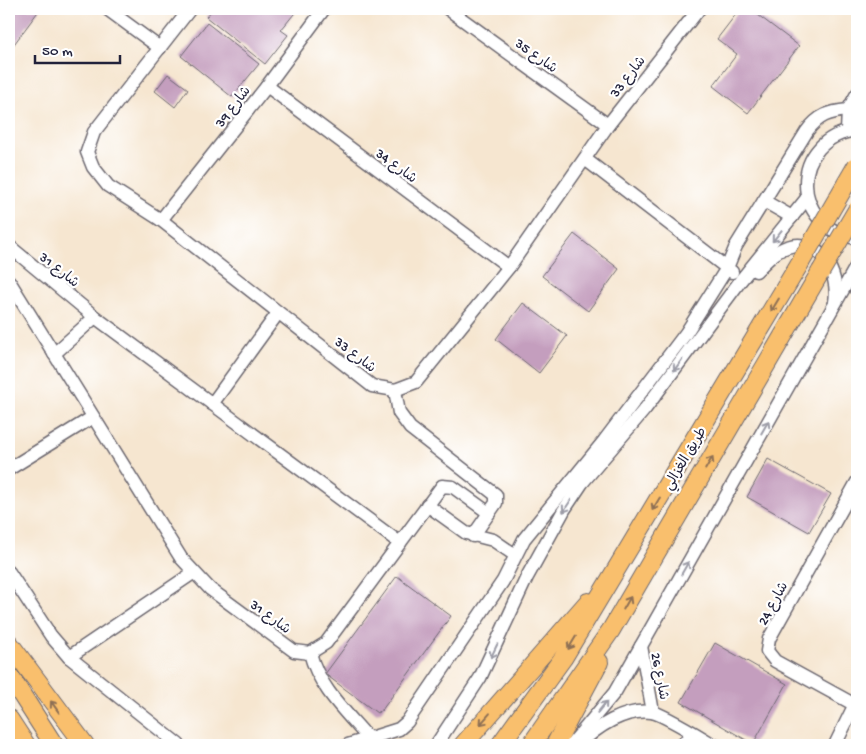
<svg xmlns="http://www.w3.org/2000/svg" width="866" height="754" viewBox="0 0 866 754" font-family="'Gochi Hand','Playpen Sans Arabic',sans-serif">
<rect width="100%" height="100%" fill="#fff"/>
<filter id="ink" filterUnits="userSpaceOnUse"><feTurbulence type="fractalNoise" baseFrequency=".02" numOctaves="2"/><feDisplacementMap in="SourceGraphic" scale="10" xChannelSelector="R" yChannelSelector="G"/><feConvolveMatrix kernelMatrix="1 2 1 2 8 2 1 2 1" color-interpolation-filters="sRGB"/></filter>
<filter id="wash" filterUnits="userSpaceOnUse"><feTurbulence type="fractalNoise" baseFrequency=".0096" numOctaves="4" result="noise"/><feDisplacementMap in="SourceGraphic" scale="20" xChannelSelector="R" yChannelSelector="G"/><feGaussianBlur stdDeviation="1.12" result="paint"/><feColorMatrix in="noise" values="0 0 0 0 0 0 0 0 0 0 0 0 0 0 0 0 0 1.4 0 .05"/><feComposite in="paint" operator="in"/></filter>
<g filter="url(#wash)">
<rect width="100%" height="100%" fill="#f6e6d0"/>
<g id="blocks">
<g fill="#c49ebe">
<polygon points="9,9 40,9 9,51"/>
<polygon points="213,9 298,9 281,30 288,35 265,64 206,17"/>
<polygon points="740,9 750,9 799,46 748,113 713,86 737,54 717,39"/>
<polygon points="207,23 259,64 232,97 181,56"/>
<polygon points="168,74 188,89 175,107 155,91"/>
<polygon points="574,234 619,269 588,311 542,276"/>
<polygon points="523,303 567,336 539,373 496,339"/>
<polygon points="768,459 831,494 809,532 747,497"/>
<polygon points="397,576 451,616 382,710 377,713 325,674"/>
<polygon points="715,643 787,684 753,744 681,702"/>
</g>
</g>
</g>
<g filter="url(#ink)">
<use href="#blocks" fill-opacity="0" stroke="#6c676f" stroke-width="1"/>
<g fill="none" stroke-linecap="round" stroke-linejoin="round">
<defs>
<g id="minor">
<polyline points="107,9 160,48"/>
<polyline points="190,9 94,132 87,152 93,167 108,186 161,220 372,386 395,390 416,382 509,267 608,125 699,9"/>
<polyline points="448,9 608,125"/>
<polyline points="267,86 509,267"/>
<path d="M857,130C789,138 789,228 857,238"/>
<polyline points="847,131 848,110 857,94"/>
<polyline points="585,159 732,272"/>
<polyline points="764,201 792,217"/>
<polyline points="161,220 267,86 324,9"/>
<polyline points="9,246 95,317 400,543"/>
<path d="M756,271C765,262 775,251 787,247C819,236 840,273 835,302"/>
<polyline points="9,281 181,558 210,589 294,651 310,653 326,643 442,486 453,487 489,513"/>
<polyline points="54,354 95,317"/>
<polyline points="395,390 399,413 410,428 496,495 496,503 473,536"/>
<polyline points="212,404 278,313"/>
<polyline points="9,469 93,417"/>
<polyline points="857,482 769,639 767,651 775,661 857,706"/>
<polyline points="427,505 466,533 493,540 515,555"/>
<polyline points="9,572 51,636 69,657 179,745"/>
<polyline points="641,646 653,712"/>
<path d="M310,653C319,688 346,712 369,739"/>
<polyline points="69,657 193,573"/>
<path d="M348,745L399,729L407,722L503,581L524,539L604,441L686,333L727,268L736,246L807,131C819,115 829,112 848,110"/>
<polyline points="436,745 480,678 527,577 564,510 582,483 645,409 741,280 807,198"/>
<polyline points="571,745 615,692 857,265"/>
<path d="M579,745C596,727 625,708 652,712C663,714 702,738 714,745"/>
<polyline points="682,745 692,733"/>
<polyline points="835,745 855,704"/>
</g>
<g id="highway">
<polyline points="9,643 85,745"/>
<polyline points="9,675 54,745"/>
<polyline points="9,719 26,745"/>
<polyline points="463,745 588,602"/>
<polyline points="500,745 563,658 800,263"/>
<polyline points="531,745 611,630 821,271"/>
<polyline points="555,745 599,662"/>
</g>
</defs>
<use href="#minor" stroke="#6c676f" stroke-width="15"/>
<use href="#highway" stroke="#6c676f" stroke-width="20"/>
<use href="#minor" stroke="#fff" stroke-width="12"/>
<use href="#highway" stroke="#f9bf6d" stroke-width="18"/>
<defs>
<g id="highway-bridge">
<polyline points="800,263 857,165"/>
<polyline points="821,271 857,210"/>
</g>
</defs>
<use href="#highway-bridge" stroke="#6c676f" stroke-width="20" stroke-linecap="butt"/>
<use href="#highway-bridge" stroke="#f9bf6d" stroke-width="18"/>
</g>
<defs><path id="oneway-shaft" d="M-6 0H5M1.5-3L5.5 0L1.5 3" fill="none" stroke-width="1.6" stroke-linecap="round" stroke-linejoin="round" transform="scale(1.25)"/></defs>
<g stroke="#9c9ca7">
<use href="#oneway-shaft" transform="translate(777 236) rotate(129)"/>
<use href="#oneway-shaft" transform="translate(678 365) rotate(126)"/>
<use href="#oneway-shaft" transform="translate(765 427) rotate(-60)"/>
<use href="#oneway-shaft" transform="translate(567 506) rotate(123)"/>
<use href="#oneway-shaft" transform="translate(685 568) rotate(-60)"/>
<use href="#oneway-shaft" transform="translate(494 651) rotate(116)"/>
<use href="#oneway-shaft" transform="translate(602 707) rotate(-51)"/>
</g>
<g stroke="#8e7054">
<use href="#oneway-shaft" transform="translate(775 305) rotate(121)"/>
<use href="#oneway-shaft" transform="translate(709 463) rotate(-60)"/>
<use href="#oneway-shaft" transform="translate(656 504) rotate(121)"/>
<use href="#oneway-shaft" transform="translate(627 603) rotate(-60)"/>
<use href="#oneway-shaft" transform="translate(572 643) rotate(121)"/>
<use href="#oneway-shaft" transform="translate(55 707) rotate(-126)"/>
<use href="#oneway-shaft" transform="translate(485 719) rotate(131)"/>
</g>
</g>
<g text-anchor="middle" stroke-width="4.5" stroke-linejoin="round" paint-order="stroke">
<g font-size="14" fill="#22223b" stroke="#fff">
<text transform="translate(537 55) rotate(36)" y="5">شارع 35</text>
<text transform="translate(627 76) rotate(-52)" y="5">شارع 33</text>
<text transform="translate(232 106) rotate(-52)" y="5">شارع 39</text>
<text transform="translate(397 165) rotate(37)" y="5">شارع 34</text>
<text transform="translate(60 269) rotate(39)" y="5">شارع 31</text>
<text transform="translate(356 354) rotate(38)" y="5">شارع 33</text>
<text transform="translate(684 458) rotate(-59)" y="5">طريق الغزالي</text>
<text transform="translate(772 603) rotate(-61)" y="5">شارع 24</text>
<text transform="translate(271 616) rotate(37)" y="5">شارع 31</text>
<text transform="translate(661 676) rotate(79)" y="5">شارع 26</text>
</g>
</g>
<rect width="866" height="754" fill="none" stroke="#fff" stroke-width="30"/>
<path d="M35 55v8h85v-8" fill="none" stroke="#22223b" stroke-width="2.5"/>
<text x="42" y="55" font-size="15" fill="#22223b" stroke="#ffffff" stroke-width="4" paint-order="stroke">50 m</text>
</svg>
